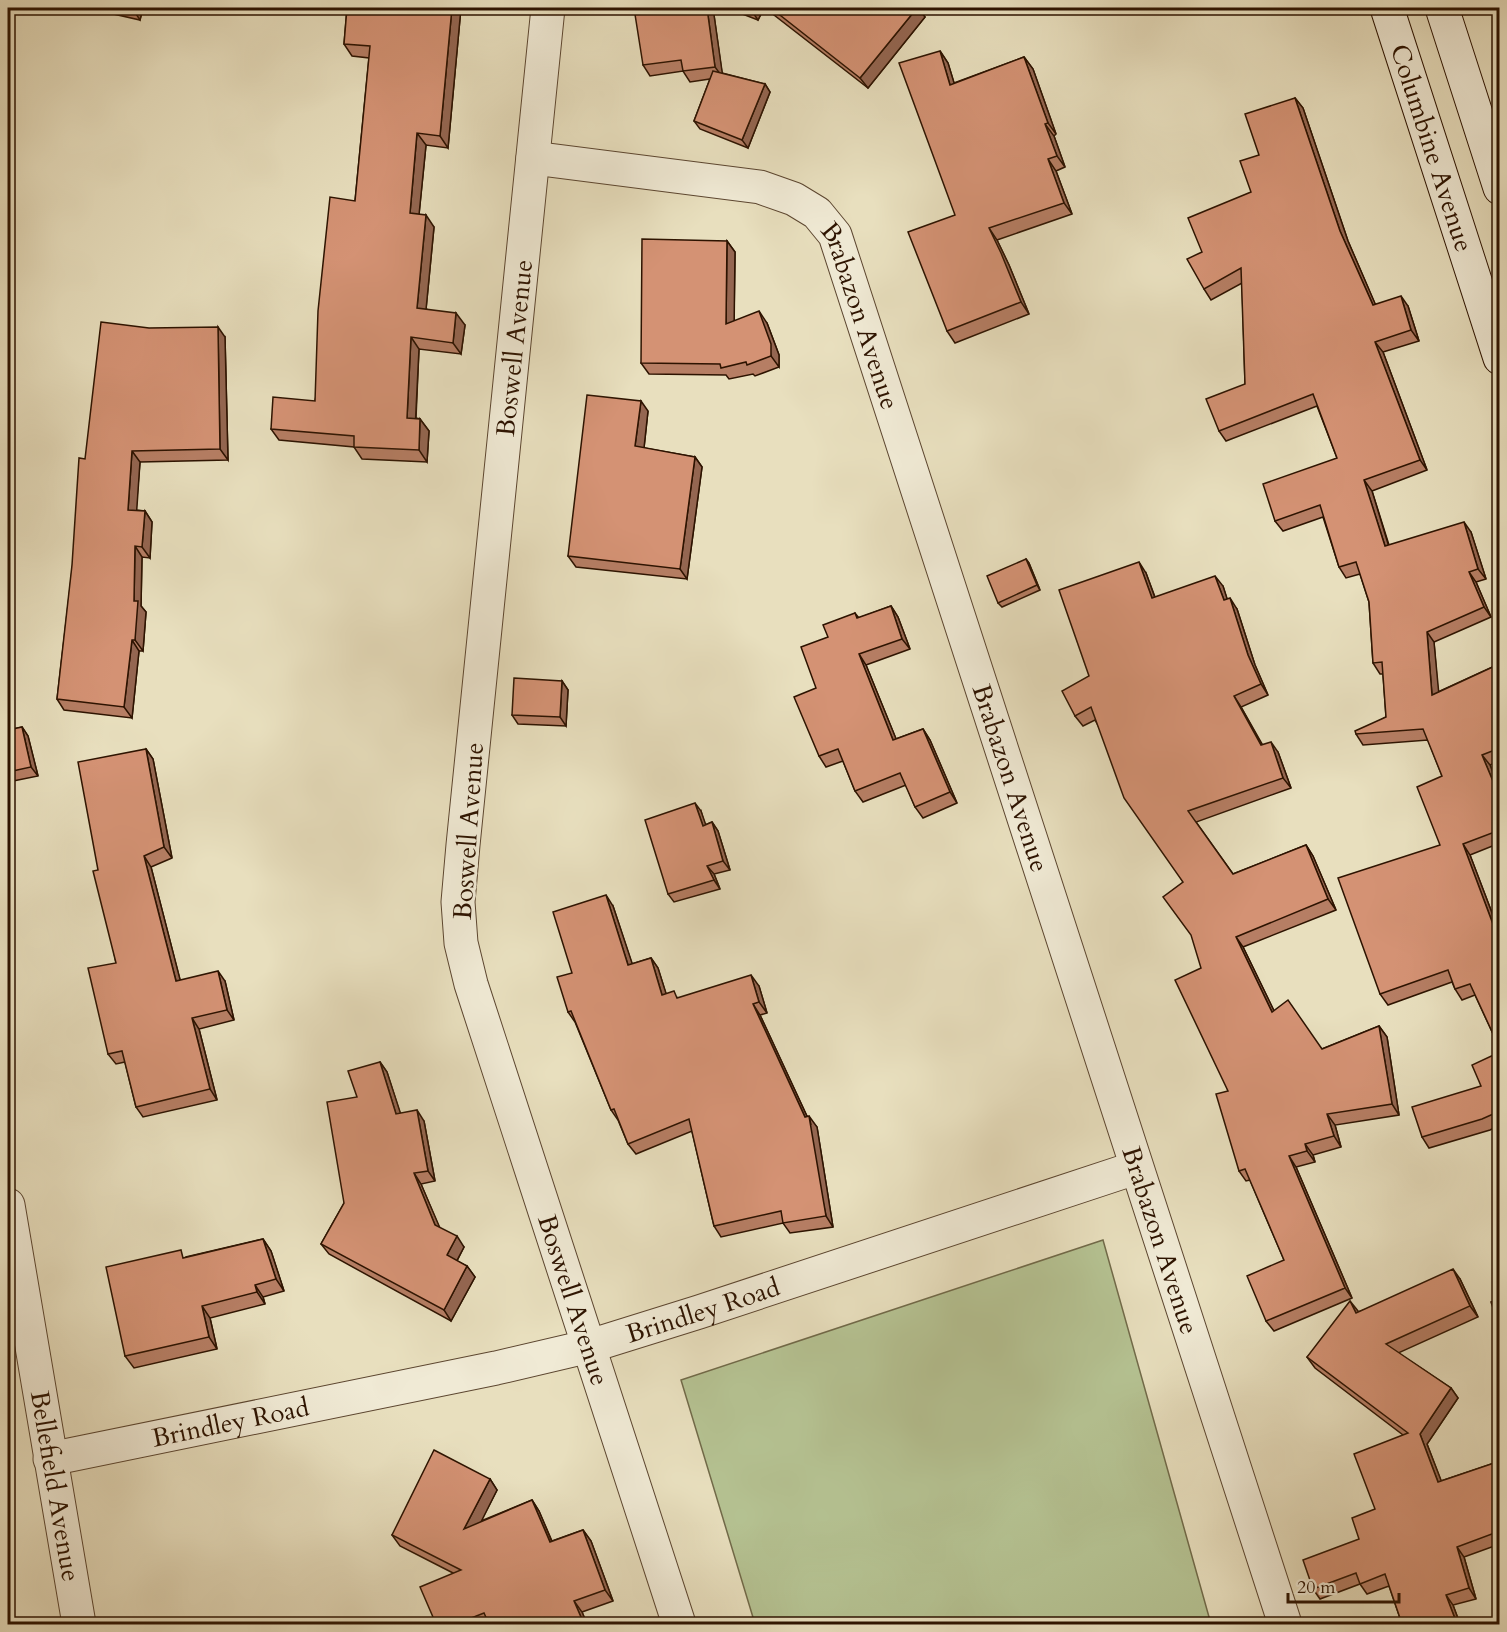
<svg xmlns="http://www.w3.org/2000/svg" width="1507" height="1632" viewBox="0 0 1507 1632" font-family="Cardo,serif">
<rect width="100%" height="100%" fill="#e8dfbe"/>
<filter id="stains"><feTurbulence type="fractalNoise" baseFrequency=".00333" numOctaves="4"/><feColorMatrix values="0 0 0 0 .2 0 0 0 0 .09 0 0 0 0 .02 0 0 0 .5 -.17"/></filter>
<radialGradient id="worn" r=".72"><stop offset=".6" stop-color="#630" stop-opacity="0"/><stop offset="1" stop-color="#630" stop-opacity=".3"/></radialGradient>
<polygon fill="#b5c292" stroke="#716a49" stroke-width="1.5" points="1103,1240 1211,1624 755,1624 681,1380"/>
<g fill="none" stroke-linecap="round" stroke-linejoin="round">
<defs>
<g id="street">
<path id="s1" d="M548,8L463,845L458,902L461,943L471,984L679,1624"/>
<path id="s2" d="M533,158L760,187L794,199L817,213L835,235L1285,1624"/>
<path id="s3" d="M8,1205L79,1624"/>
<path id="s4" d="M50,1459L496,1368L590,1346L699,1312L1135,1168"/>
</g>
<g id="secondary">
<path id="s5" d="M1387,8L1500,358"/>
<polyline points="1442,8 1500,188"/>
</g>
</defs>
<use href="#street" stroke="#5c4630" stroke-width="35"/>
<use href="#secondary" stroke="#2d1300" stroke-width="35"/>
<use href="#street" stroke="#f0ead5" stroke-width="33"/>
<use href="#secondary" stroke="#f0ead5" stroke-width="33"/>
</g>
<g fill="#b67e64" stroke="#2d1300" stroke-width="1.5">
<polygon points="95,8 143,8 140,20 96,10"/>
<polygon points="347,8 461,8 448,148 426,145 419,214 434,227 426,309 465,325 461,354 419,349 416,418 420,419 429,431 427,462 362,459 354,447 279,440 271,429 315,401 355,201 369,58 352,56 344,44"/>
<polygon points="713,8 722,73 765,84 770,92 748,148 700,129 694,121 710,79 690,82 683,71 650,76 643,65"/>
<polygon points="727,8 764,8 758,20"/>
<polygon points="765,8 918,8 925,17 868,88"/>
<polygon points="940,51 948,63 954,83 1024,57 1033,69 1056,134 1054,136 1065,167 1056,171 1072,214 997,240 1009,265 1029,314 955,343 947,331 955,215"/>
<polygon points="1295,98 1303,108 1348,241 1375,304 1408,306 1419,341 1383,352 1427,470 1372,491 1389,545 1471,532 1486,579 1476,582 1491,617 1434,642 1438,692 1497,665 1500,668 1500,761 1490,765 1500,790 1500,843 1470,855 1500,934 1500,1049 1475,995 1462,1000 1455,989 1452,982 1388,1005 1380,994 1440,845 1442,776 1428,740 1363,745 1356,734 1386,717 1383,674 1380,674 1373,663 1369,602 1360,574 1346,578 1339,567 1323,517 1283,531 1275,521 1337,458 1317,406 1226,441 1219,431 1245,384 1242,283 1211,300 1204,289 1202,252 1251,192 1259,155"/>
<polygon points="727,241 735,252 734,321 767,323 779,355 779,367 755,376 753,374 729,379 726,375 649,374 641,363"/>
<polygon points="225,337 228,460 140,462 136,510 145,511 152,522 150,558 142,557 141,606 146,612 143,651 139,651 132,718 64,710 57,699 85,459"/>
<polygon points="648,411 644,448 695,457 702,467 687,579 576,567 568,556"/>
<polygon points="1026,559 1029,563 1040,590 1002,607 998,603"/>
<polygon points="1146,573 1155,597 1223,586 1227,599 1237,609 1255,665 1268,695 1241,707 1262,745 1278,752 1291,788 1196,822 1233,874 1306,845 1313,856 1336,910 1243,947 1274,1011 1322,1049 1379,1026 1387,1037 1399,1115 1335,1125 1341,1147 1313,1155 1315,1162 1296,1167 1352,1298 1274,1331 1266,1321 1284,1260 1250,1180 1246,1181 1239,1171 1228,1091 1183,882 1095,720 1083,726 1075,716 1089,676"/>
<polygon points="891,606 898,617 910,649 866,665 896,739 923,729 930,740 957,803 923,818 915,807 906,785 863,802 855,791 843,761 826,767 819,756 816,688 855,613 859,618"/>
<polygon points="562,681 568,690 566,726 518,724 512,715"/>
<polygon points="22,727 28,736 38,776 8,782 8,730"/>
<polygon points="146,749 153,759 172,858 151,867 180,980 225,981 234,1020 199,1029 217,1100 143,1117 136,1107 125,1062 116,1064 108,1054 116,963 98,870"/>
<polygon points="701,811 705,825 712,822 718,831 730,870 714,874 720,889 674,902 668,894"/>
<polygon points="613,906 632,964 651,958 658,968 666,994 679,998 759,986 767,1013 760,1015 807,1116 817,1127 833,1227 790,1233 783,1223 721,1237 714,1226 692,1131 636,1154 628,1144 618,1120 611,1110 575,1022 568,1012 572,973"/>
<polygon points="1500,1052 1500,1125 1490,1130 1429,1148 1422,1137 1481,1086"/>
<polygon points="380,1062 387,1072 400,1113 424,1121 435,1181 421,1184 439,1227 464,1247 457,1261 467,1266 475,1277 451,1321 329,1254 321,1244 344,1203 357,1097"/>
<polygon points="263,1239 271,1251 284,1291 263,1297 265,1304 210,1318 217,1349 134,1368 125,1356 186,1257"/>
<polygon points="1460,1279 1478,1317 1398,1353 1451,1388 1458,1398 1427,1444 1441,1481 1500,1461 1500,1544 1464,1557 1476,1599 1453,1605 1460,1624 1402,1624 1389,1586 1367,1594 1360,1584 1320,1599 1313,1589 1359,1539 1375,1509 1403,1435 1315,1368 1307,1357 1358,1312"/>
<polygon points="490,1479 497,1490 481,1521 532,1500 539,1511 552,1541 583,1530 591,1541 613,1601 582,1612 587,1624 436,1624 453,1573 400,1546 392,1535"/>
</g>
<g fill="#946651" stroke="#2d1300" stroke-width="1.5">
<polygon points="132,8 143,8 140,20"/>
<polygon points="452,8 461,8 448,148 440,136"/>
<polygon points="707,8 713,8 723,78 715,67"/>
<polygon points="752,8 764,8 758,20 751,10"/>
<polygon points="917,8 918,8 925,17 868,88 860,78"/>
<polygon points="940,51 948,63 958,96 950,85"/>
<polygon points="1024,57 1033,69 1056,134 1048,123"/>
<polygon points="765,84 770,92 748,148 742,140"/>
<polygon points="1295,98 1303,108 1348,241 1380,315 1373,305 1340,231"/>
<polygon points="1045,124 1054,136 1065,167 1057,156"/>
<polygon points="417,133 426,145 418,225 410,213"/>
<polygon points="1048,159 1056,171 1072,214 1064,203"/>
<polygon points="426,215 434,227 425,320 417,308"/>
<polygon points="989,228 997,240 1009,265 1029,314 1021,302"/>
<polygon points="727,241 735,252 734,335 726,324"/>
<polygon points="1401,296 1408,306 1419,341 1411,330"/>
<polygon points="759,311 767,323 779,355 779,367 771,356"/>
<polygon points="456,313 465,325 461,354 453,343"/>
<polygon points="218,327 225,337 228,460 220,449"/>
<polygon points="411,337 419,349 415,430 407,418"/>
<polygon points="1375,342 1383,352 1427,470 1420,460"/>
<polygon points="641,401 648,411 643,457 635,446"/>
<polygon points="420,419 429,431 427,462 419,450"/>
<polygon points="132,451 140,462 136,521 128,510"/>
<polygon points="695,457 702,467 687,579 680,569"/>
<polygon points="1364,480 1372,491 1392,557 1385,546"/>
<polygon points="145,511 152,522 150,558 142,547"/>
<polygon points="1464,522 1471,532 1486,579 1478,569"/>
<polygon points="135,546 142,557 141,606 146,612 143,651 135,640 134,601"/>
<polygon points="1026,559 1029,563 1040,590 1037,585"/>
<polygon points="1139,562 1146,573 1159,609 1152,598"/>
<polygon points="1469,572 1476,582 1491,617 1484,607"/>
<polygon points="1215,576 1223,586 1231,611 1224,600"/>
<polygon points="1230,598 1237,609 1255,665 1268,695 1261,684 1248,655"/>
<polygon points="891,606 898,617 910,649 902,639"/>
<polygon points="1427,632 1434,642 1440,706 1432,695"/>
<polygon points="132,640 139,651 132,718 124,707"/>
<polygon points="859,654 866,665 901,751 893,740"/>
<polygon points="562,681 568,690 566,726 560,717"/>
<polygon points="1234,696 1241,707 1269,756 1261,745"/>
<polygon points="22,727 28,736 38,776 31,767"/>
<polygon points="923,729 930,740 957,803 950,792"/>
<polygon points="1271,742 1278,752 1291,788 1283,778"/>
<polygon points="146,749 153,759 172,858 164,847"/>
<polygon points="1482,755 1490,765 1500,790 1500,798"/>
<polygon points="695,803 701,811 709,834 703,826"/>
<polygon points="712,822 718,831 730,870 723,861"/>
<polygon points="1463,844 1470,855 1500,934 1500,943"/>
<polygon points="1306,845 1313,856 1336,910 1328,899"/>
<polygon points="144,856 151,867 183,991 176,981"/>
<polygon points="707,866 714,874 720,889 714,880"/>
<polygon points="606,895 613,906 636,975 628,965"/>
<polygon points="1236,937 1243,947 1280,1023 1272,1012"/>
<polygon points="651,958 658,968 670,1006 662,995"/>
<polygon points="218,971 225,981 234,1020 227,1010"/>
<polygon points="751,975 759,986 767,1013 759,1002"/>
<polygon points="753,1004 760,1015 811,1125 809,1116 817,1127 833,1227 826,1216 805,1117"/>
<polygon points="192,1018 199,1029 217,1100 210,1089"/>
<polygon points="1379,1026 1387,1037 1399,1115 1392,1104"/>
<polygon points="380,1062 387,1072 404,1124 396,1114"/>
<polygon points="417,1110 424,1121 435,1181 428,1171"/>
<polygon points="1327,1114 1335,1125 1341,1147 1334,1136"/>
<polygon points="1305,1144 1313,1155 1315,1162 1307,1151"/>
<polygon points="1289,1156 1296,1167 1352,1298 1345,1288"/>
<polygon points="414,1173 421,1184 443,1235 435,1225"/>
<polygon points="457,1236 464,1247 454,1266 447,1255"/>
<polygon points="263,1239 271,1251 284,1291 276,1279"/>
<polygon points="467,1266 475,1277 451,1321 444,1310"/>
<polygon points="1453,1269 1460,1279 1478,1317 1470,1306"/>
<polygon points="255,1285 263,1297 265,1304 257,1292"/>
<polygon points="1350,1301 1358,1311 1363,1324 1356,1313"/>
<polygon points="202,1306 210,1318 217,1349 209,1337"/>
<polygon points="1451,1388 1458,1398 1427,1444 1446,1493 1438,1482 1420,1434"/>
<polygon points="490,1479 497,1490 472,1540 464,1529"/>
<polygon points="532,1500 539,1511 557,1554 550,1542"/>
<polygon points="583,1530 591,1541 613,1601 605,1590"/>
<polygon points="1457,1547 1464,1557 1476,1599 1469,1588"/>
<polygon points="1446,1595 1453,1605 1460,1624 1457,1624"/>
<polygon points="574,1601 582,1612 587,1624 584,1624"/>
</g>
<g fill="#d49274" stroke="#2d1300" stroke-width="1.5">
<polygon points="347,8 452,8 440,136 417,133 410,213 426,215 417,308 456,313 453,343 411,337 407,418 420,419 419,450 354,447 354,436 271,429 273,397 315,401 318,311 330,197 355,201 370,46 344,44"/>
<polygon points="634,8 707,8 715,67 683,71 681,60 643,65"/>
<polygon points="771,8 917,8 860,78"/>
<polygon points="940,51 950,85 1024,57 1048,123 1045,124 1057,156 1048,159 1064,203 989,228 1001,253 1021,302 947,331 908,232 955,215 899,63"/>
<polygon points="713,71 765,84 742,140 694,121"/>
<polygon points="1295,98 1340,231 1373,305 1401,296 1411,330 1375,342 1420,460 1364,480 1385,546 1464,522 1478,569 1469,572 1484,607 1427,632 1432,695 1497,665 1500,670 1500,748 1482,755 1500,798 1500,830 1463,844 1500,943 1500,1049 1470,984 1455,989 1448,970 1380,994 1338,878 1440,845 1417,787 1442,776 1423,729 1356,734 1355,731 1386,717 1382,662 1373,663 1369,602 1356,562 1339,567 1320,505 1275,521 1263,484 1337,458 1313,394 1219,431 1206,399 1245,384 1241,268 1204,289 1187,259 1202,252 1188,218 1251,192 1240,161 1259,155 1245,114"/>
<polygon points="642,239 727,241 726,324 759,311 771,344 771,356 747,365 746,362 721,368 720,364 641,363"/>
<polygon points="101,322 149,328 218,327 220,449 132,451 128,510 145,511 142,547 135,546 134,601 138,601 135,640 132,640 124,707 57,699 72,565 79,458 85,459"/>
<polygon points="587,395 641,401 635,446 695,457 680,569 568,556"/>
<polygon points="1026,559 1037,585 998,603 987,576"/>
<polygon points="1139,562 1152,598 1215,576 1224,600 1230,598 1248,655 1261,684 1234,696 1261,745 1271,742 1283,778 1188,811 1233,874 1306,845 1328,899 1236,937 1272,1012 1288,1000 1322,1049 1379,1026 1392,1104 1327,1114 1334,1136 1305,1144 1307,1151 1289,1156 1345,1288 1266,1321 1247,1276 1284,1260 1245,1169 1239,1171 1216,1094 1228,1091 1175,980 1201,968 1191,935 1163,897 1183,882 1124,798 1091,707 1075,716 1062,691 1089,676 1059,590"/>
<polygon points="891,606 902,639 859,654 893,740 923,729 950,792 915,807 900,773 855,791 838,749 819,756 794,697 816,688 801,647 828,637 823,625 855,613 857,618"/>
<polygon points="514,678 562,681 560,717 512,715"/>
<polygon points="22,727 31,767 8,772 8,730"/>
<polygon points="146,749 164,847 144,856 176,981 218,971 227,1010 192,1018 210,1089 136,1107 122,1051 108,1054 88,968 116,963 93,871 98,870 78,762"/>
<polygon points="695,803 703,826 712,822 723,861 707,866 714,880 668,894 645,820"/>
<polygon points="606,895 628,965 651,958 662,995 674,991 677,998 751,975 759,1002 753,1004 805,1117 809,1116 826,1216 783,1223 781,1211 714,1226 689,1119 628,1144 614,1109 611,1110 571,1011 568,1012 557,977 572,973 553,912"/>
<polygon points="1500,1052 1500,1111 1482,1119 1422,1137 1412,1107 1481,1086 1472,1065"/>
<polygon points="380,1062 396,1114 417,1110 428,1171 414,1173 435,1225 457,1236 447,1255 467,1266 444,1310 321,1244 344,1203 327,1102 357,1097 348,1071"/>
<polygon points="263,1239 276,1279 255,1285 257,1292 202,1306 209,1337 125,1356 106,1267 181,1250 183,1258"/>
<polygon points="1453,1269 1470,1306 1386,1344 1451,1388 1420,1434 1438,1482 1500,1461 1500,1531 1457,1547 1469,1588 1446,1595 1457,1624 1402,1624 1385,1574 1360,1584 1356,1573 1313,1589 1303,1560 1359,1539 1352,1518 1375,1509 1354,1454 1408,1433 1307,1357 1350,1301 1356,1313"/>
<polygon points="1500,1299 1500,1329 1491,1302"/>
<polygon points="434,1450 490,1479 464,1529 532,1500 550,1542 583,1530 605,1590 574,1601 584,1624 489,1624 484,1613 456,1624 436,1624 420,1587 461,1570 392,1535"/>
<polygon points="238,1621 239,1624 223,1624"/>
</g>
<g text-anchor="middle" stroke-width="6" stroke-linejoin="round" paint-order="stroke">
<g font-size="26" fill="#2d1300" stroke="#f0ead5">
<text dy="9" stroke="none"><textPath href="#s5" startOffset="147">Columbine Avenue</textPath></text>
<text dy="9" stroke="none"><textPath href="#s2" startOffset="405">Brabazon Avenue</textPath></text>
<text transform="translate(514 348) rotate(-84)" y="9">Boswell Avenue</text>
<text dy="9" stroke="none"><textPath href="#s2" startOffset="891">Brabazon Avenue</textPath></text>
<text transform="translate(468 831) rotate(-86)" y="9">Boswell Avenue</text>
<text dy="9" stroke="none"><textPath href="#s2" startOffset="1377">Brabazon Avenue</textPath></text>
<text dy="9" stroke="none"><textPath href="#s1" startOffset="1314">Boswell Avenue</textPath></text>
<text dy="9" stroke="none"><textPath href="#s4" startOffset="670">Brindley Road</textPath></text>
<text dy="9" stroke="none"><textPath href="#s4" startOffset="184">Brindley Road</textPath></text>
<text dy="9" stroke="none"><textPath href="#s3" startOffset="285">Bellefield Avenue</textPath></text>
</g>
</g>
<rect width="1507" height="1632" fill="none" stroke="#e8dfbe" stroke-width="30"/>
<rect x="9" y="9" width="1489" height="1614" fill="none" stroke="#2d1300" stroke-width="3"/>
<rect x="15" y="15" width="1477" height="1602" fill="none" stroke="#2d1300" stroke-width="1.5"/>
<path d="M1288 1593v9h111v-9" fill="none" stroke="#2d1300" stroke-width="3"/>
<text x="1297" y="1593" font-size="18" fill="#2d1300" stroke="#f0ead5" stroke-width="4.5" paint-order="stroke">20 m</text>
<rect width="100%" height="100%" filter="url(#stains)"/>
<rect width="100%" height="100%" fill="url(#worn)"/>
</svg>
